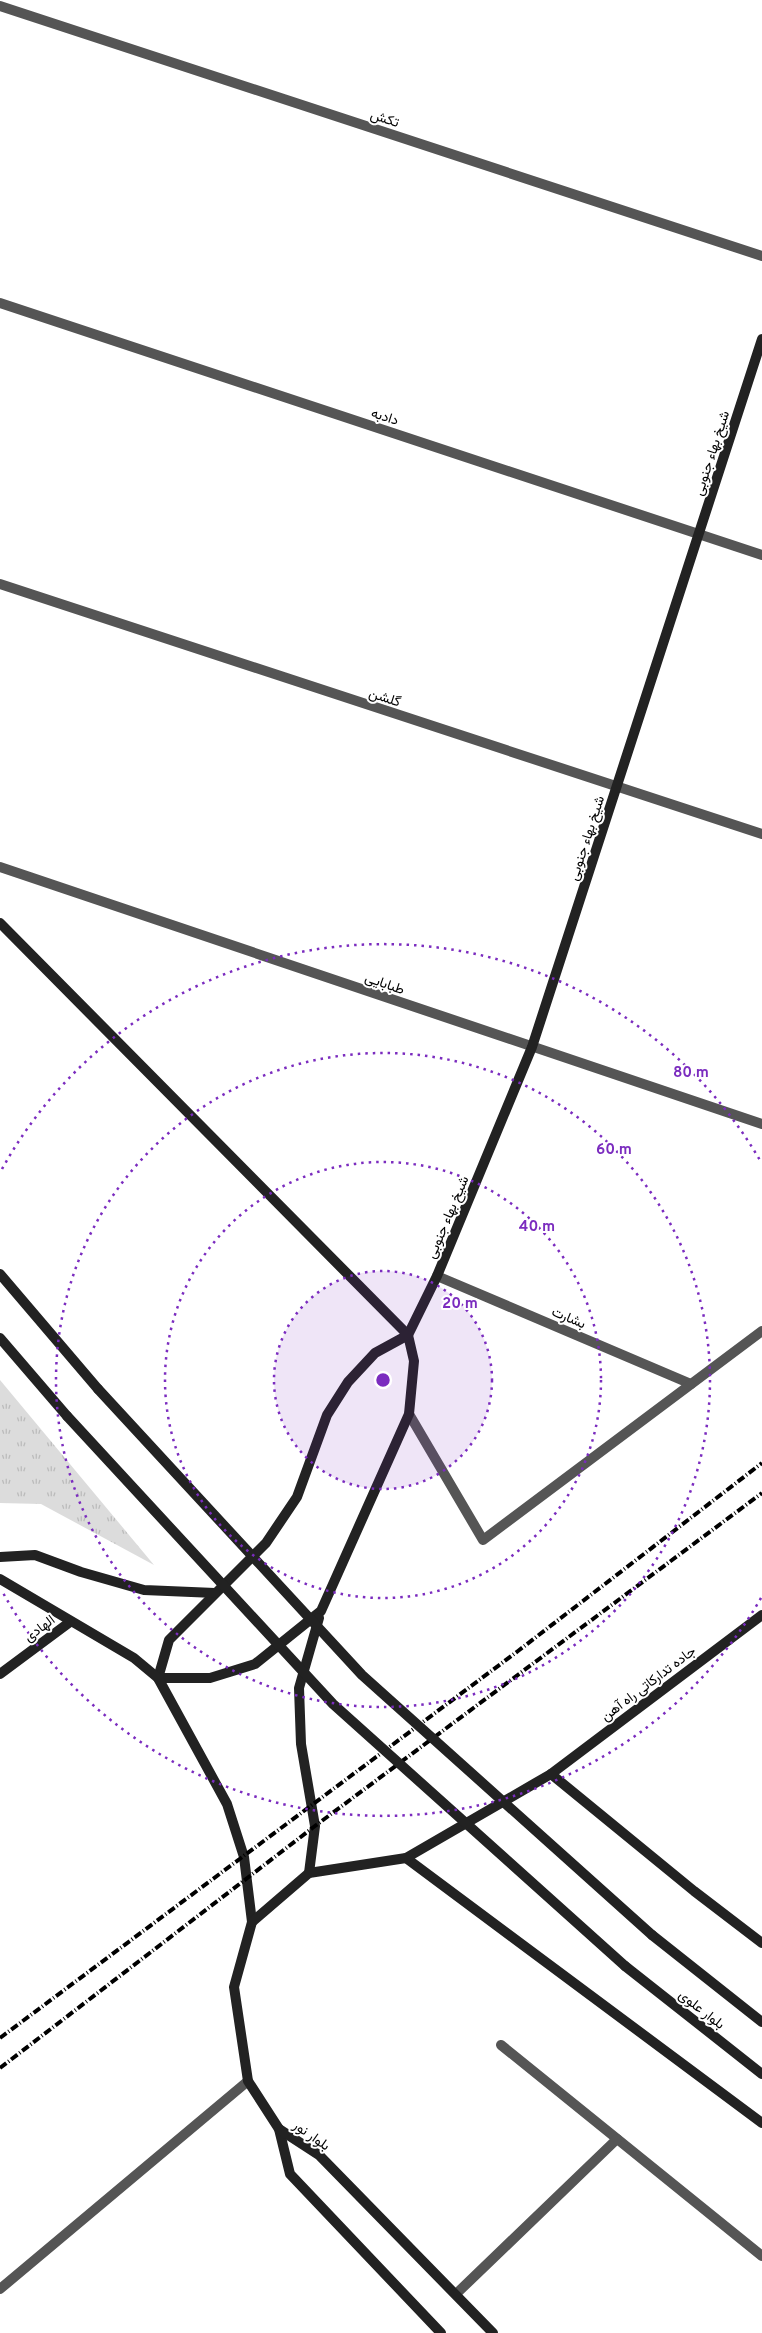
<svg xmlns="http://www.w3.org/2000/svg" width="762" height="2333" viewBox="0 0 762 2333" font-family="Overpass,Vazirmatn,sans-serif">
<defs>
<pattern id="grass-tufts" width="24" height="20" patternUnits="userSpaceOnUse" patternTransform="scale(1.25)"><rect width="24" height="20" fill="#dcdcdc"/><path d="M3 7l-1-3M5 7V3M7 7l1-3M15 17l-1-3M17 17v-4M19 17l1-3" fill="none" stroke="#bbb"/></pattern>
</defs>
<rect width="100%" height="100%" fill="#fff"/>
<polygon fill="url(#grass-tufts)" points="0,1380 154,1565 41,1504 0,1503"/>
<g fill="none" stroke-linecap="round" stroke-linejoin="round">
<polyline stroke="#555" stroke-width="10" points="0,2289 248,2081"/>
<g stroke="#555" stroke-width="10">
<polyline points="0,6 762,256"/>
<polyline points="0,303 762,555"/>
<polyline points="0,584 762,834"/>
<polyline points="0,867 762,1124"/>
<polyline points="437,1276 691,1384"/>
<polyline points="409,1414 483,1540 762,1331"/>
<polyline points="501,2045 762,2256"/>
<polyline points="456,2294 617,2139"/>
</g>
<g stroke="#222" stroke-width="10">
<polyline points="0,923 408,1335 414,1361 409,1414 321,1611 255,1664 210,1678 158,1678 169,1640 266,1543 297,1497 327,1415 348,1382 375,1353 408,1335"/>
<polyline points="0,1274 98,1389"/>
<polyline points="408,1335 437,1276 532,1047 762,339"/>
<polyline points="0,1338 67,1416"/>
<polyline points="0,1557 35,1555 81,1572 144,1590 215,1593"/>
<polyline points="0,1579 134,1658 158,1678 227,1804 244,1857 252,1922 234,1987 248,2081 279,2129 290,2174 441,2333"/>
<polyline points="0,1674 70,1622"/>
<polyline points="551,1774 694,1891 762,1943"/>
<polyline points="406,1858 762,2123"/>
<polyline points="309,1873 315,1826 301,1744 299,1688 319,1618"/>
<polyline points="252,1922 309,1873 406,1858 551,1774 762,1615"/>
<polyline points="652,1935 762,2022"/>
<polyline points="625,1966 762,2074"/>
<polyline points="279,2129 319,2155 493,2333"/>
</g>
<g stroke="#000" stroke-width="4" stroke-dasharray="8 2.5 1 2.5" stroke-linecap="butt">
<polyline points="0,2038 518,1651 762,1463"/>
<polyline points="0,2068 315,1826 762,1493"/>
</g>
<g stroke="#222" stroke-width="10">
<polyline points="98,1389 362,1675 652,1935"/>
<polyline points="67,1416 333,1704 625,1966"/>
</g>
</g>
<circle cx="383" cy="1380" r="109" fill="#7b2cbf" fill-opacity=".12"/>
<g fill="none" stroke="#7b2cbf" stroke-width="2.5" stroke-dasharray="2.5 5">
<circle cx="383" cy="1380" r="109"/>
<circle cx="383" cy="1380" r="218"/>
<circle cx="383" cy="1380" r="327"/>
<path d="M761 1598A436 436 0 0 1 2 1591M2 1169A436 436 0 0 1 761 1162"/>
</g>
<g text-anchor="middle" stroke-width="4" stroke-linejoin="round" paint-order="stroke">
<g font-size="14" fill="#000" stroke="#fff">
<text transform="translate(385 118) rotate(18)" y="5">تکش</text>
<text transform="translate(385 416) rotate(18)" y="5">دادبه</text>
<text transform="translate(711 453) rotate(-72)" y="5">شیخ بهاء جنوبی</text>
<text transform="translate(385 697) rotate(18)" y="5">گلشن</text>
<text transform="translate(586 838) rotate(-72)" y="5">شیخ بهاء جنوبی</text>
<text transform="translate(385 983) rotate(19)" y="5">طبابایی</text>
<text transform="translate(447 1217) rotate(-67)" y="5">شیخ بهاء جنوبی</text>
<text transform="translate(569 1317) rotate(23)" y="5">بشارت</text>
<text transform="translate(39 1628) rotate(-37)" y="5">الهادی</text>
<text transform="translate(648 1683) rotate(-37)" y="5">جاده تدارکاتی راه آهن</text>
<text transform="translate(702 2009) rotate(38)" y="5">بلوار علوی</text>
<text transform="translate(312 2135) rotate(35)" y="5">بلوار نور</text>
</g>
</g>
<circle cx="383" cy="1380" r="8" fill="#7b2cbf" stroke="#fff" stroke-width="2.5"/>
<g font-size="15" text-anchor="middle" font-weight="bold" fill="#7b2cbf" stroke="#fff" stroke-width="4" stroke-linejoin="round" paint-order="stroke">
<text x="691" y="1077">80 m</text>
<text x="614" y="1154">60 m</text>
<text x="537" y="1231">40 m</text>
<text x="460" y="1308">20 m</text>
</g>
</svg>
